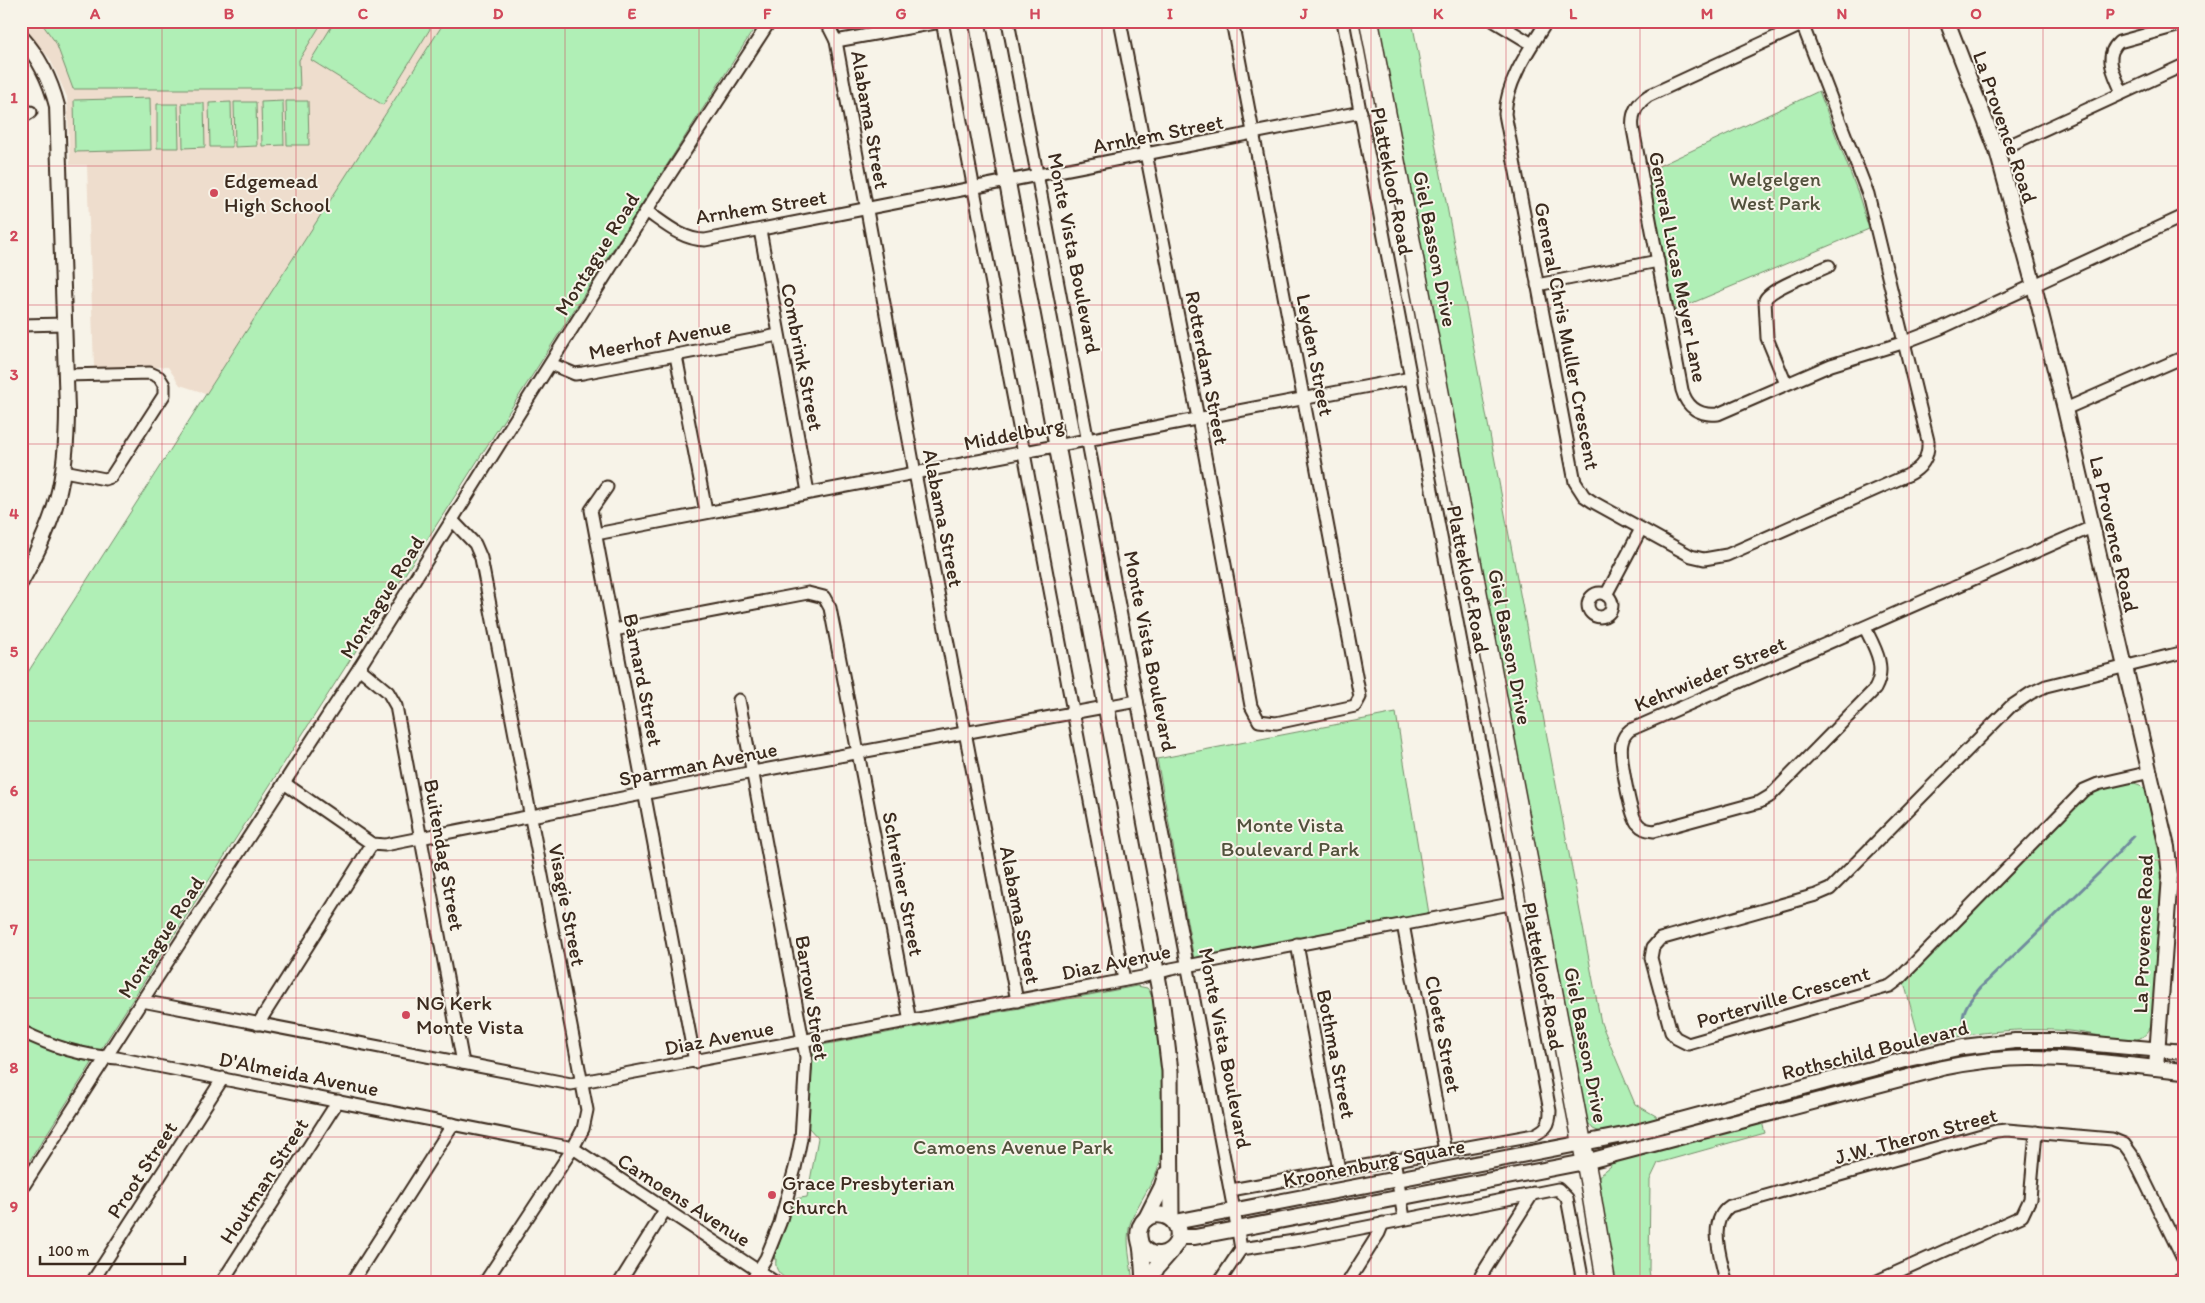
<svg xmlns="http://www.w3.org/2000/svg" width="2205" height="1303" viewBox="0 0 2205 1303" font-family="Itim,sans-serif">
<rect width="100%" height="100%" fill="#f7f3e8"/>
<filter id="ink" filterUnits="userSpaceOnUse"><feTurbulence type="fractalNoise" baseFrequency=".02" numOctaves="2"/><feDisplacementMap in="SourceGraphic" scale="10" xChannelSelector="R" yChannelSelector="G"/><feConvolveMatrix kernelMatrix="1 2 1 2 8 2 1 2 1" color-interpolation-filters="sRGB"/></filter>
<g filter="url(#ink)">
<polygon fill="#eeddcd" points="21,21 448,21 208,394 180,385 168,367 94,367 87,165 70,165 67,97 50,59 21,25"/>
<g fill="#b0efb6" stroke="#768c6a">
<polygon points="40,21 323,21 299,60 300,89 73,89 56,43"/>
<polygon points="335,21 435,21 383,105 311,60"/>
<polygon points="445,21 759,21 21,1174 21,683"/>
<polygon points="1376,21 1412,21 1601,1023 1635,1104 1656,1116 1658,1123 1603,1133 1593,1129 1586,1120"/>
<polygon points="1819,91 1858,193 1869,229 1673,311 1646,172"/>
<polygon points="150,98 151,150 75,152 74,100"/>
<polygon points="283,101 284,145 262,146 261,102"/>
<polygon points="286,101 308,101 309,145 287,145"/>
<polygon points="231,102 232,147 210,147 209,103"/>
<polygon points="234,102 256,102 257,146 235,147"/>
<polygon points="182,103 204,103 205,147 183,148"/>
<polygon points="157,104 178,104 179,148 157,148"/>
<polygon points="1396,713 1429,914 1194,959 1157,759"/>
<path d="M2131,782L2140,785L2146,791L2162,866L2152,1024C2148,1034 2143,1038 2132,1041C2111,1039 2091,1033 2069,1031C2020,1027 1969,1032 1921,1045L1905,986L1902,982L2087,795L2096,791Z"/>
<path d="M1137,986L1147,988C1163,1003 1166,1138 1160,1162C1154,1184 1137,1203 1130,1224C1125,1241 1131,1264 1133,1282H791C782,1276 774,1272 776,1259H774L794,1199L807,1197L818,1138L808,1127L813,1056L816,1048L822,1045Z"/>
<polygon points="1762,1122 1765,1133 1658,1163 1650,1180 1649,1270 1651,1282 1614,1282 1597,1181 1601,1174 1611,1166 1610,1163"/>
</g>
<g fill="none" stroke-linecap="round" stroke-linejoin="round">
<path stroke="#708b9d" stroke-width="3" d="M1963,1020C1963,1006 1973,997 1981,987L2100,872L2134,836"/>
<defs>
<g id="minor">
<polyline points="822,21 829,27 836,41 946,21"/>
<polyline points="942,21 1124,980"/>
<polyline points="1008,21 1239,1237 1241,1249 1219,1282"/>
<polyline points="1120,21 1198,418 1251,706 1259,721 1276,723 1355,706 1360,697 1232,21"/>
<polyline points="1494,21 1532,44"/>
<path d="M1547,21C1529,50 1507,80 1505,114L1575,482L1584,496L1593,502L1691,556L1704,559L1727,555L1908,475C1922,468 1929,458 1928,441L1868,194L1801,21"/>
<path d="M1808,22L1648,96C1636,104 1631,115 1633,129L1682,390C1687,408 1700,416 1718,414L1831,365L1902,343L1941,328L2184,216"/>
<polyline points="836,41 915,473 1017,1001"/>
<path d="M2122,93C2116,76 2102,57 2119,42L2184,24"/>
<polyline points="21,118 31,112"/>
<polyline points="1997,151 2184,65"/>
<path d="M646,211C664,223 682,240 705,240L1361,112"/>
<polyline points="760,230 808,492"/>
<polyline points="1537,285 1658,261"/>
<polyline points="21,325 65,324"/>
<polyline points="676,356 706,511"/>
<polyline points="551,364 575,374 583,373 778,335"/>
<path d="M1786,384L1767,338L1765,300C1770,288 1816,272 1829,266"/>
<polyline points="2065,409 2184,357"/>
<polyline points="64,471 105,479 111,477 164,395 164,385 159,377 150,373 66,375"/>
<polyline points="607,487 591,510 695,1062"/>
<polyline points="452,520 475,544 481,558 587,1110 583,1129 573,1148 485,1282"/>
<polyline points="596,534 1411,378"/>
<circle cx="1600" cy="605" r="12"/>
<polyline points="1606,595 1641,529"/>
<path d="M1865,628C1875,648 1887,667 1875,689L1770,796L1760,802L1654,831C1646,830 1642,829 1637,823C1630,813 1619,755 1622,743C1623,737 1625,734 1630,730L2092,527"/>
<polyline points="614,630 808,593 824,597 830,608 910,1021"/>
<polyline points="359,668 388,692 396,706 463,1063"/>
<polyline points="739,700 806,1057 801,1139 795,1168 780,1223 766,1258 751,1282"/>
<polyline points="2151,772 2098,784 2084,790 1898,980 1890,986 1688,1044 1676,1038 1671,1032 1651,958 1653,947 1660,939 1816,895 1830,889 2010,707 2031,693 2046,686 2184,652"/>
<polyline points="284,783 372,844 385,845 753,772 1137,701"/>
<polyline points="1403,924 1445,1151"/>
<polyline points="1297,944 1339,1170"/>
<polyline points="142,1001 571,1084 1142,977 1171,969 1510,904"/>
<polyline points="258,1024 372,844"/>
<path d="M21,1031C53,1047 82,1056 117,1058L573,1148L775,1282"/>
<polyline points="1394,1159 1404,1218"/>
<polyline points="21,1190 142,1001 359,668 646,211 770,21"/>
<path d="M1231,1190L1534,1135C1546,1129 1550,1125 1550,1111L1343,21"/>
<polyline points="1241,1249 1301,1240 1558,1189 1567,1198 1583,1282"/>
<polyline points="21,1275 32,1282"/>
<polyline points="92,1282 223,1078"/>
<polyline points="222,1282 338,1101"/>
<polyline points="352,1282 453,1124"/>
<polyline points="620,1282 665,1210"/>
<polyline points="1348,1282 1379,1233 1383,1223"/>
<polyline points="1477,1282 1533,1193"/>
<path d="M1726,1282C1722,1259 1706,1222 1730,1206L1996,1131L2007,1130L2112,1139L2124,1144L2132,1155L2184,1261"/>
<polyline points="1875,1282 2022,1216 2030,1199 2036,1132"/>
<polyline points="2175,1282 2184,1278"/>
</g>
<g id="tertiary">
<polyline points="1947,21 1997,151 2034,286 2065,409 2167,847 2170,876 2156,1068"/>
<path d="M21,37C39,57 50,79 57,106L67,409C67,481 56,519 21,582"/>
<polyline points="1175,1222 1629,1134 1908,1059 1963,1047 2015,1041 2062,1041 2184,1052"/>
<path d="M1179,1237H1195L1585,1162L1942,1068C1971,1062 2000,1058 2030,1058C2081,1058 2133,1066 2184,1071"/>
</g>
<g id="secondary">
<polyline points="977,21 1161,997 1170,1071 1171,1219"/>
<polyline points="1146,1219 1162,1187 1166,1175"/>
<path d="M1141,1245C1151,1259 1169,1257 1177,1242C1186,1213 1144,1204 1139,1231C1138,1237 1140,1241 1141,1246C1143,1258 1143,1270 1144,1282"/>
<polyline points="1149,1282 1157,1267 1171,1251"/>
</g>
<polyline id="primary" points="1369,21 1589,1180 1606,1282"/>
</defs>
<use href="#minor" stroke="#3b2a1e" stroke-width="15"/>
<use href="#tertiary" stroke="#3b2a1e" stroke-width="18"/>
<use href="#secondary" stroke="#3b2a1e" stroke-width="19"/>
<use href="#primary" stroke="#3b2a1e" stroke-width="21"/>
<use href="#minor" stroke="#f7f3e8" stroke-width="11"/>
<use href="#tertiary" stroke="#f7f3e8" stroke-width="14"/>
<use href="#secondary" stroke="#f7f3e8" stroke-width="15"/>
<use href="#primary" stroke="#f7f3e8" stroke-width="18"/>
</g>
</g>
<path fill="none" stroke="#d1495b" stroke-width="1" stroke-opacity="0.55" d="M162,21V1282M296,21V1282M431,21V1282M565,21V1282M699,21V1282M834,21V1282M968,21V1282M1102,21V1282M1237,21V1282M1371,21V1282M1506,21V1282M1640,21V1282M1774,21V1282M1909,21V1282M2043,21V1282M21,166H2184M21,305H2184M21,444H2184M21,582H2184M21,721H2184M21,860H2184M21,998H2184M21,1137H2184"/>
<g fill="#d1495b" stroke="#f7f3e8" stroke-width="2">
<circle cx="214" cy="193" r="5"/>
<circle cx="406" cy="1015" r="5"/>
<circle cx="772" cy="1195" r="5"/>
</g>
<g text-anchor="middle" stroke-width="4" stroke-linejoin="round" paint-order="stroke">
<g font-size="21" fill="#3b2a1e" stroke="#f7f3e8">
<text transform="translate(870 120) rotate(80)" y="7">Alabama Street</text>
<text transform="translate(2005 127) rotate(71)" y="7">La Provence Road</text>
<text transform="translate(1158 134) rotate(-11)" y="7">Arnhem Street</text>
<text transform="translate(1392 181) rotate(79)" y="7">Plattekloof Road</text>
<text transform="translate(761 207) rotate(-9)" y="7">Arnhem Street</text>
<text transform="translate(1435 249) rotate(79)" y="7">Giel Basson Drive</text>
<text transform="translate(1074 253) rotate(79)" y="7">Monte Vista Boulevard</text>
<text transform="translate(597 254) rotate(-58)" y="7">Montague Road</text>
<text transform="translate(1678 267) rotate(79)" y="7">General Lucas Meyer Lane</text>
<text transform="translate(1567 336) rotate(79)" y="7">General Chris Muller Crescent</text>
<text transform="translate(660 339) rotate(-11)" y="7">Meerhof Avenue</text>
<text transform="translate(1315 355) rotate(79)" y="7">Leyden Street</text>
<text transform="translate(802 357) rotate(79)" y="7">Combrink Street</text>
<text transform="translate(1207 368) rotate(79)" y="7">Rotterdam Street</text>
<text transform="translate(1014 434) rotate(-11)" y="7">Middelburg</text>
<text transform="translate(943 518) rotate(79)" y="7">Alabama Street</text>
<text transform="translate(2114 534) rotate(77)" y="7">La Provence Road</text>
<text transform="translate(1468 579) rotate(79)" y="7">Plattekloof Road</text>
<text transform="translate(382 597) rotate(-58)" y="7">Montague Road</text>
<text transform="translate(1510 647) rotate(79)" y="7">Giel Basson Drive</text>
<text transform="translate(1150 651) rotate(79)" y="7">Monte Vista Boulevard</text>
<text transform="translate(1710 674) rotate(-23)" y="7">Kehrwieder Street</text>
<text transform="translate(643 680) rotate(79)" y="7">Barnard Street</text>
<text transform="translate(698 764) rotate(-11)" y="7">Sparrman Avenue</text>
<text transform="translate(444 855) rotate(80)" y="7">Buitendag Street</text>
<text transform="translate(903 884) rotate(79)" y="7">Schreiner Street</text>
<text transform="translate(567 905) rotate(79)" y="7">Visagie Street</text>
<text transform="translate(1020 915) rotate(79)" y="7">Alabama Street</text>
<text transform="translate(2143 934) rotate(-88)" y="7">La Provence Road</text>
<text transform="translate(161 937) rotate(-57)" y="7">Montague Road</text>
<text transform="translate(1116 962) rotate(-12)" y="7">Diaz Avenue</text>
<text transform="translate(1543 976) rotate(79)" y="7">Plattekloof Road</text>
<text transform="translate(1783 997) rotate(-16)" y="7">Porterville Crescent</text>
<text transform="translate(812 998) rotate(81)" y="7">Barrow Street</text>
<text transform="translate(1443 1034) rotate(79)" y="7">Cloete Street</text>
<text transform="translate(719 1038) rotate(-11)" y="7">Diaz Avenue</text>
<text transform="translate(1586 1045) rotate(79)" y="7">Giel Basson Drive</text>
<text transform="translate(1225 1048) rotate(79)" y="7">Monte Vista Boulevard</text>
<text transform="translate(1875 1050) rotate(-14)" y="7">Rothschild Boulevard</text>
<text transform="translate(1336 1054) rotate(79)" y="7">Bothma Street</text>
<text transform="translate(299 1074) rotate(11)" y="7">D'Almeida Avenue</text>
<text transform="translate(1916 1136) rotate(-15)" y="7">J.W. Theron Street</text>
<text transform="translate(1374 1163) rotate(-11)" y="7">Kroonenburg Square</text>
<text transform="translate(142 1170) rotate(-57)" y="7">Proot Street</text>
<text transform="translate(264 1181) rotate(-57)" y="7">Houtman Street</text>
<text transform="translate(684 1200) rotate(33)" y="7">Camoens Avenue</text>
</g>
<g font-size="21" fill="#52513c" stroke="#f7f3e8">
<text x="1775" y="186">Welgelgen<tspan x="1775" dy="24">West Park</tspan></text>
<text x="1290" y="832">Monte Vista<tspan x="1290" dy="24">Boulevard Park</tspan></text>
<text x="1013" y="1154">Camoens Avenue Park</text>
</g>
<g font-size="21" fill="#3b2a1e" stroke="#f7f3e8" text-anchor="start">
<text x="224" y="188">Edgemead<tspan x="224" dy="24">High School</tspan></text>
<text x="416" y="1010">NG Kerk<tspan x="416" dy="24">Monte Vista</tspan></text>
<text x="782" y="1190">Grace Presbyterian<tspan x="782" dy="24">Church</tspan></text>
</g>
</g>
<rect width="2205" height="1303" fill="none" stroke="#f7f3e8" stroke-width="55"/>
<path d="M40 1256v8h145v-8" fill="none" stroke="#3b2a1e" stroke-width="2.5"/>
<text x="48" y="1256" font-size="15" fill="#3b2a1e" stroke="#f7f3e8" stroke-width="4" paint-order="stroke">100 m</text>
<rect x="28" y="28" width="2150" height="1248" fill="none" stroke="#d1495b" stroke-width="2"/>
<g font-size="16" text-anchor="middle" font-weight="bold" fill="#d1495b">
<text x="95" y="19">A</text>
<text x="229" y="19">B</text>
<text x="363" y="19">C</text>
<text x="498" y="19">D</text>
<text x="632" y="19">E</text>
<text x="767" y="19">F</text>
<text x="901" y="19">G</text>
<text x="1035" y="19">H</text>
<text x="1170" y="19">I</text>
<text x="1304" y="19">J</text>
<text x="1438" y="19">K</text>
<text x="1573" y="19">L</text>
<text x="1707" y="19">M</text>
<text x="1842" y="19">N</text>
<text x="1976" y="19">O</text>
<text x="2110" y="19">P</text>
<text x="14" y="103">1</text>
<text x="14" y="241">2</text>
<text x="14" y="380">3</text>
<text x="14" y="519">4</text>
<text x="14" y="657">5</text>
<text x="14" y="796">6</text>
<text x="14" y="935">7</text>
<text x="14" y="1073">8</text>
<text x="14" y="1212">9</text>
</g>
</svg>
